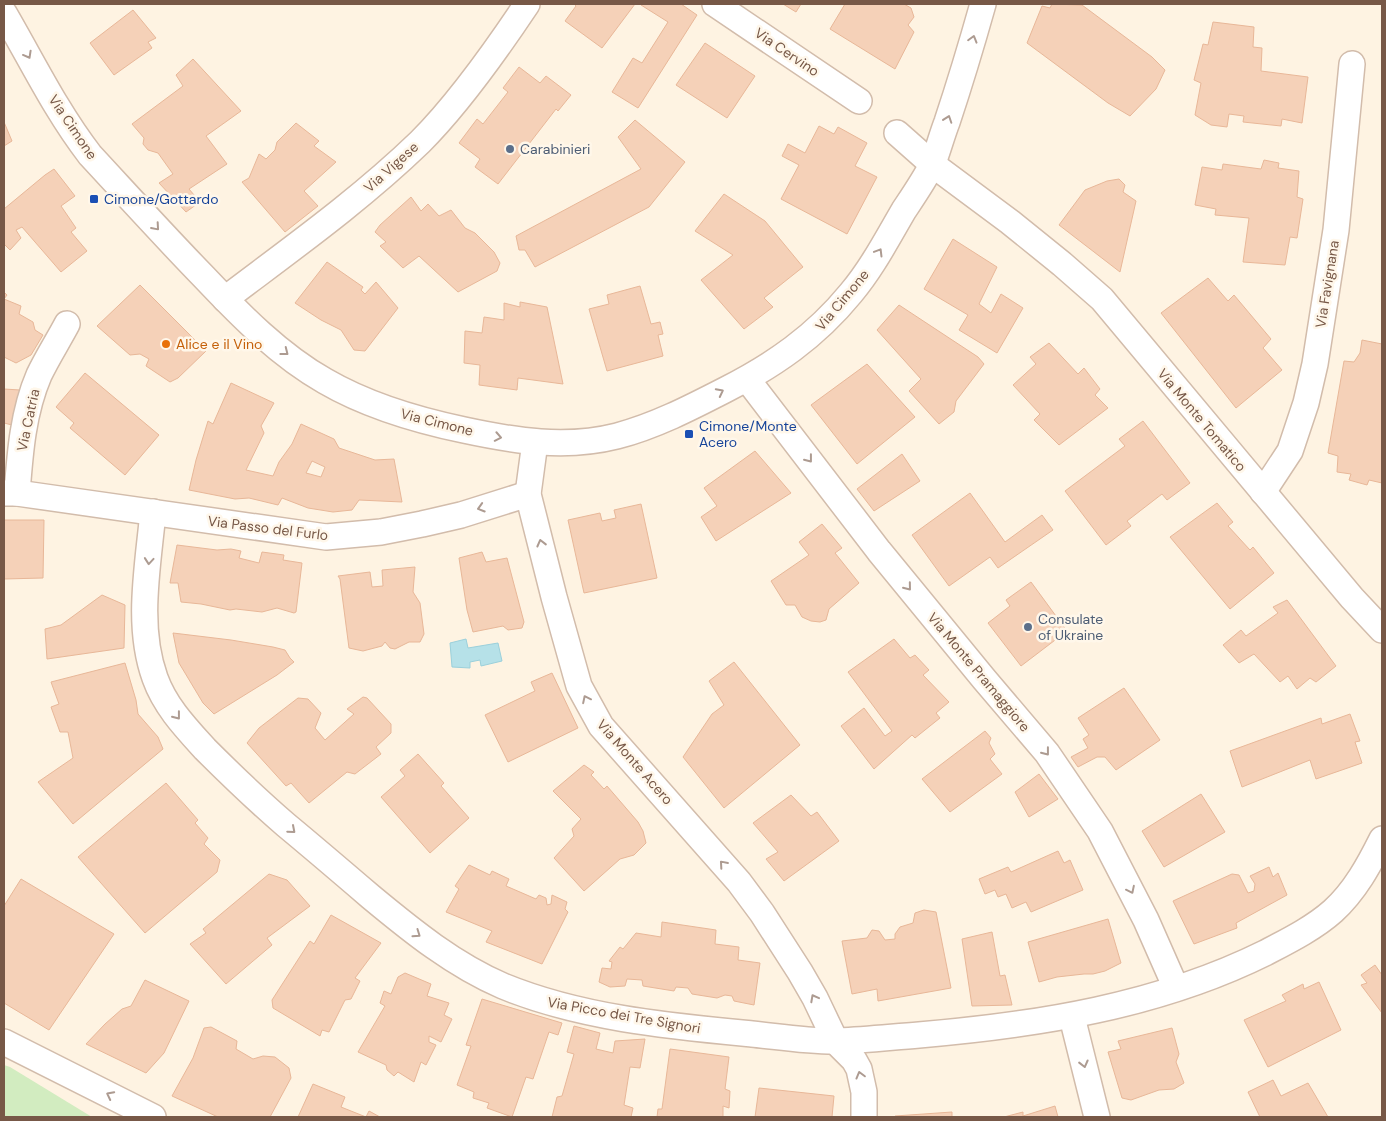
<svg xmlns="http://www.w3.org/2000/svg" width="1386" height="1121" viewBox="0 0 1386 1121" font-family="'DM Sans',sans-serif">
<rect width="100%" height="100%" fill="#fef3e2"/>
<polygon fill="#d2ecc0" points="4,1065 10,1067 92,1117 4,1117"/>
<polygon fill="#b6e1e8" stroke="#9bd0db" points="466,639 468,648 498,643 502,661 481,666 480,660 470,662 470,668 452,667 450,643"/>
<g fill="#f5d1b8" stroke="#e8b798" fill-rule="evenodd">
<polygon points="574,4 635,4 602,48 565,21 576,6"/>
<polygon points="642,4 681,4 697,15 638,108 612,92 633,58 642,63 668,22 641,5"/>
<polygon points="783,4 801,4 796,12"/>
<polygon points="845,4 904,4 911,8 914,17 908,25 914,32 895,69 830,29"/>
<polygon points="1052,4 1082,5 1152,57 1165,70 1156,89 1130,116 1108,103 1027,43 1042,6 1050,8"/>
<polygon points="133,10 156,38 148,42 152,48 114,75 90,43"/>
<polygon points="1213,22 1254,27 1253,47 1262,48 1261,71 1308,77 1302,123 1282,119 1281,126 1243,122 1244,116 1229,114 1227,127 1211,125 1195,115 1201,83 1194,80 1203,44 1208,45"/>
<polygon points="705,43 755,76 727,118 676,85"/>
<polygon points="193,59 241,111 206,136 227,164 189,189 200,202 186,212 159,183 173,174 158,153 148,150 143,144 144,138 132,124 183,86 176,75"/>
<polygon points="519,67 540,83 546,76 571,95 558,111 556,109 498,184 475,167 480,159 459,143 477,119 483,124 508,92 503,88"/>
<polygon points="635,120 685,162 649,207 535,267 525,250 519,250 516,236 641,169 618,137"/>
<polygon points="4,122 12,141 4,146"/>
<polygon points="296,123 319,141 314,146 336,162 304,191 318,206 285,232 242,182 249,178 259,154 266,159 275,150 277,142"/>
<polygon points="819,126 834,134 838,127 867,143 855,166 877,177 847,234 781,199 799,165 782,156 788,144 805,153"/>
<polygon points="1264,160 1279,163 1278,168 1299,171 1297,197 1303,199 1297,238 1290,237 1285,265 1243,262 1249,218 1215,215 1216,209 1195,205 1202,167 1222,170 1223,164 1261,169"/>
<polygon points="54,169 75,196 61,206 76,228 71,232 87,251 61,272 22,227 16,230 21,238 10,250 4,244 4,209 45,175"/>
<polygon points="1119,179 1125,185 1123,192 1136,201 1120,272 1059,225 1085,190 1107,181"/>
<polygon points="724,194 765,221 803,267 764,298 773,307 744,329 701,280 733,255 695,231"/>
<polygon points="411,197 421,211 428,204 439,216 451,210 465,228 475,233 494,252 500,263 497,271 458,292 419,256 403,268 380,246 386,242 375,232 380,225"/>
<polygon points="953,239 997,267 979,304 991,313 1001,294 1023,308 997,353 959,330 968,315 924,289"/>
<polygon points="327,262 363,287 361,290 365,294 376,282 398,308 365,351 354,350 341,330 321,320 295,303"/>
<polygon points="1208,278 1228,301 1234,295 1271,339 1263,348 1282,370 1236,408 1161,313"/>
<polygon points="140,285 206,351 178,378 170,382 146,366 149,359 140,354 130,355 97,326"/>
<polygon points="640,286 651,324 660,322 663,334 658,335 663,356 607,371 589,309 609,304 607,295"/>
<polygon points="4,292 7,295 4,299 21,306 19,314 33,322 35,330 43,335 31,355 16,363 4,357"/>
<polygon points="520,302 547,307 563,384 518,378 517,390 479,385 480,365 464,363 465,331 482,333 484,317 504,320 504,303 520,307"/>
<polygon points="899,305 978,357 984,364 956,401 954,412 939,424 909,391 921,379 877,330"/>
<polygon points="1362,340 1382,344 1382,483 1369,480 1367,485 1349,480 1351,474 1337,472 1338,456 1328,453 1344,361 1354,362 1360,353"/>
<polygon points="1049,343 1078,374 1084,368 1100,389 1095,395 1108,408 1059,445 1034,420 1040,414 1013,385 1036,364 1030,357"/>
<polygon points="867,364 915,417 857,464 811,405"/>
<polygon points="85,373 159,435 125,475 70,428 74,423 56,407"/>
<path d="M231,383L274,403L261,426L264,433L246,470L273,476L279,462L292,444L301,424L334,439L339,448L375,460L394,459L402,502L359,500L352,510L333,512L308,508L282,498L278,505L249,498L235,499L189,490L196,460L208,421L213,424ZM312,461L325,467L321,477L306,473Z"/>
<polygon points="4,389 20,390 12,425 4,423"/>
<polygon points="1143,421 1190,483 1167,500 1162,494 1127,521 1131,526 1106,545 1065,491 1125,446 1119,439"/>
<polygon points="755,451 791,493 716,541 701,517 717,506 704,488"/>
<polygon points="902,454 920,481 874,511 857,489"/>
<polygon points="970,493 1005,542 1042,515 1053,530 998,568 990,557 949,586 912,535"/>
<polygon points="1217,503 1233,522 1228,526 1250,550 1253,547 1274,573 1230,609 1170,537"/>
<polygon points="641,504 657,578 584,593 568,520 600,513 602,521 616,518 614,510"/>
<polygon points="4,520 44,520 43,578 4,579"/>
<polygon points="822,524 842,548 835,553 859,583 829,609 826,620 820,622 811,621 802,617 795,605 786,605 771,581 809,555 799,542"/>
<polygon points="177,545 217,550 231,549 241,551 239,558 259,563 262,552 284,555 283,560 302,563 296,612 294,613 277,608 262,612 236,609 230,610 201,604 181,602 178,583 170,583"/>
<polygon points="482,552 486,562 507,558 524,622 522,628 508,630 503,626 473,632 467,610 459,558"/>
<polygon points="415,567 413,592 420,603 424,634 420,642 409,642 395,649 390,648 385,642 382,646 363,651 349,648 340,579 338,576 370,572 372,587 383,586 382,570"/>
<polygon points="1031,582 1067,631 1021,666 988,623 1010,606 1006,600"/>
<polygon points="102,595 125,605 124,648 47,659 45,629 61,625"/>
<polygon points="1287,600 1336,666 1316,682 1310,678 1297,689 1288,676 1280,682 1254,654 1239,663 1223,645 1241,630 1246,636 1278,613 1273,607"/>
<polygon points="173,633 231,640 273,647 285,650 290,658 294,662 277,675 214,714 203,703 179,663"/>
<polygon points="894,639 910,658 915,655 929,670 923,675 949,702 936,713 940,718 915,738 912,735 874,769 841,726 864,708 885,736 892,731 848,672"/>
<polygon points="734,662 800,745 724,808 683,757 712,714 724,705 709,681"/>
<polygon points="125,663 136,700 138,714 158,737 163,749 73,824 38,782 73,758 68,732 60,732 51,707 59,704 51,682"/>
<polygon points="552,673 578,728 508,762 485,715 535,691 531,682"/>
<polygon points="1124,688 1160,740 1116,770 1105,757 1097,757 1078,767 1071,757 1088,748 1083,739 1089,735 1078,718"/>
<polygon points="363,697 367,698 391,724 391,733 376,747 381,754 355,774 347,772 309,803 291,783 286,786 247,743 259,728 298,698 308,699 321,713 315,728 325,740 354,714 347,709"/>
<polygon points="1350,714 1360,741 1355,742 1362,763 1316,779 1310,760 1242,787 1230,751 1321,718 1322,724"/>
<polygon points="985,731 991,738 989,743 995,754 990,759 1002,774 950,812 922,779"/>
<polygon points="418,754 444,783 441,786 469,818 430,853 381,797 405,776 400,770"/>
<polygon points="584,765 594,772 591,775 604,789 607,786 638,822 643,831 646,843 634,855 620,859 584,891 554,858 574,836 572,829 581,819 553,791"/>
<polygon points="1039,774 1058,799 1029,817 1015,792"/>
<polygon points="166,783 198,820 195,823 208,838 204,844 220,860 217,872 145,933 78,857"/>
<polygon points="1201,794 1225,832 1164,867 1142,831"/>
<polygon points="791,795 811,816 817,812 839,841 784,881 766,859 778,852 753,823"/>
<polygon points="1058,851 1064,863 1070,860 1083,890 1031,912 1026,902 1012,908 1006,894 998,897 995,890 985,894 979,879 1008,867 1011,872"/>
<polygon points="469,865 490,875 492,871 509,879 506,886 536,899 539,895 546,898 547,905 551,904 552,895 567,902 565,909 568,912 542,964 486,942 492,931 446,912 459,889 455,886"/>
<polygon points="1269,867 1273,877 1278,873 1287,895 1236,923 1237,928 1194,944 1173,901 1232,874 1239,875 1248,893 1254,891 1255,884 1250,876"/>
<polygon points="269,874 287,880 310,906 267,938 272,945 226,984 190,944 206,933 203,929"/>
<polygon points="21,879 114,934 49,1030 4,1003 4,906"/>
<polygon points="924,910 936,912 951,988 878,1001 877,989 852,994 842,941 867,938 872,930 879,931 885,940 895,939 895,934 900,927 913,923 915,913"/>
<polygon points="331,915 381,943 355,978 360,981 351,999 345,1000 329,1032 322,1030 320,1036 273,1008 272,1000 310,941 314,944"/>
<polygon points="1108,919 1121,963 1105,971 1093,974 1084,974 1057,977 1039,982 1028,942"/>
<polygon points="662,922 716,930 715,944 739,947 738,960 760,963 754,1005 734,1001 732,996 725,995 717,998 692,994 688,988 676,987 674,991 643,986 642,980 627,979 625,986 610,987 599,982 602,968 611,969 612,962 609,961 620,947 623,949 636,933 661,937"/>
<polygon points="992,932 1000,976 1005,975 1012,1005 972,1006 962,939"/>
<polygon points="1375,965 1382,975 1382,1013 1361,985 1367,983 1361,975"/>
<polygon points="405,973 431,984 427,996 449,1003 444,1015 452,1019 441,1042 429,1036 429,1042 436,1045 426,1065 421,1062 414,1082 398,1072 394,1076 387,1070 386,1065 358,1052 385,1006 380,1003 384,991 391,994 398,977"/>
<polygon points="145,980 189,1001 164,1053 146,1073 86,1044 105,1024 122,1009 131,1006"/>
<polygon points="1319,982 1341,1030 1268,1067 1244,1020 1286,1001 1282,995 1303,984 1304,989"/>
<polygon points="482,999 562,1023 558,1035 549,1032 533,1079 526,1077 512,1117 487,1108 489,1103 473,1098 474,1092 457,1085 471,1046 466,1045"/>
<polygon points="574,1026 600,1033 596,1049 613,1053 615,1041 645,1039 640,1068 630,1067 624,1105 633,1108 631,1117 552,1117 557,1097 562,1096 574,1054 567,1052"/>
<polygon points="211,1027 237,1041 236,1049 253,1059 263,1056 275,1057 289,1068 291,1078 270,1117 218,1117 172,1096 193,1058 204,1028"/>
<polygon points="1172,1028 1179,1054 1176,1062 1184,1083 1174,1089 1159,1090 1131,1100 1122,1098 1108,1052 1121,1049 1118,1041"/>
<polygon points="670,1049 729,1057 725,1089 730,1091 729,1108 723,1106 723,1117 657,1117 658,1109 662,1109"/>
<polygon points="1273,1080 1281,1096 1308,1083 1328,1117 1260,1117 1248,1092"/>
<polygon points="313,1084 345,1097 341,1107 366,1117 369,1111 380,1117 298,1117"/>
<polygon points="759,1088 834,1096 832,1117 755,1117"/>
<polygon points="1055,1106 1058,1117 1004,1117 1023,1112 1023,1116"/>
<polygon points="952,1112 952,1117 895,1117 895,1116"/>
</g>
<g fill="none" stroke-linecap="round" stroke-linejoin="round">
<defs>
<g id="minor">
<polyline points="715,4 859,101"/>
<path d="M4,13C32,61 56,111 90,155C128,196 165,237 204,277C240,315 279,355 325,381C368,406 416,420 464,430C515,441 566,449 617,436C655,426 690,408 725,390C774,365 815,337 851,293C872,268 887,239 904,210C914,195 925,179 933,163C938,150 942,135 947,122C960,83 972,43 983,4"/>
<polyline points="897,133 932,164 1010,222 1062,264 1102,299 1352,598 1382,630"/>
<path d="M225,299C291,249 360,200 420,142C458,104 497,49 527,4"/>
<polyline points="747,379 879,551 984,679 1047,753 1100,831 1146,920 1176,988"/>
<polyline points="535,442 528,494 554,597 579,686 601,726 739,882 762,913 800,972 815,998 836,1042 854,1060 859,1069 864,1092 864,1117"/>
<polyline points="1263,492 1290,451 1306,403 1315,364 1336,230 1352,64"/>
<polyline points="4,493 17,493 326,537 381,532 422,524 461,515 528,494"/>
<path d="M17,493C20,453 23,412 39,375C47,358 58,341 67,324"/>
<path d="M153,512C148,566 136,626 155,678C165,706 185,727 205,749C232,776 257,800 286,825C315,849 343,873 371,897C412,931 454,965 503,986C581,1018 669,1026 752,1034C781,1037 811,1042 839,1041C866,1040 892,1037 919,1035C1037,1025 1158,1006 1265,953C1288,941 1314,928 1333,911C1355,891 1369,865 1382,839"/>
<polyline points="1072,1017 1097,1117"/>
<polyline points="4,1042 153,1117"/>
</g>
</defs>
<use href="#minor" stroke="#d2bcab" stroke-width="28"/>
<use href="#minor" stroke="#fff" stroke-width="25"/>
</g>
<defs><path id="oneway-chevron" d="M-2-3.5L2.5 0L-2 3.5" fill="none" stroke-width="1.6" stroke-linecap="round" stroke-linejoin="round" transform="scale(1.25)"/></defs>
<g stroke="#ad9b91">
<use href="#oneway-chevron" transform="translate(973 39) rotate(-74)"/>
<use href="#oneway-chevron" transform="translate(28 55) rotate(61)"/>
<use href="#oneway-chevron" transform="translate(948 119) rotate(-71)"/>
<use href="#oneway-chevron" transform="translate(156 227) rotate(49)"/>
<use href="#oneway-chevron" transform="translate(879 252) rotate(-59)"/>
<use href="#oneway-chevron" transform="translate(285 352) rotate(38)"/>
<use href="#oneway-chevron" transform="translate(720 392) rotate(-27)"/>
<use href="#oneway-chevron" transform="translate(498 437) rotate(11)"/>
<use href="#oneway-chevron" transform="translate(809 459) rotate(52)"/>
<use href="#oneway-chevron" transform="translate(481 508) rotate(163)"/>
<use href="#oneway-chevron" transform="translate(541 543) rotate(-104)"/>
<use href="#oneway-chevron" transform="translate(149 561) rotate(95)"/>
<use href="#oneway-chevron" transform="translate(908 587) rotate(51)"/>
<use href="#oneway-chevron" transform="translate(586 699) rotate(-116)"/>
<use href="#oneway-chevron" transform="translate(177 716) rotate(52)"/>
<use href="#oneway-chevron" transform="translate(1046 752) rotate(52)"/>
<use href="#oneway-chevron" transform="translate(292 830) rotate(41)"/>
<use href="#oneway-chevron" transform="translate(723 864) rotate(-131)"/>
<use href="#oneway-chevron" transform="translate(1131 890) rotate(64)"/>
<use href="#oneway-chevron" transform="translate(417 934) rotate(35)"/>
<use href="#oneway-chevron" transform="translate(814 998) rotate(-118)"/>
<use href="#oneway-chevron" transform="translate(1084 1064) rotate(76)"/>
<use href="#oneway-chevron" transform="translate(860 1075) rotate(-105)"/>
<use href="#oneway-chevron" transform="translate(110 1095) rotate(-153)"/>
</g>
<g fill="#5c6f8a" stroke="#fff7ea" stroke-width="2">
<circle cx="510" cy="149" r="5"/>
<circle cx="1028" cy="627" r="5"/>
</g>
<g fill="#1a4fb4" stroke="#fff7ea" stroke-width="2">
<rect x="89" y="194" width="10" height="10" rx="2.5"/>
<rect x="684" y="429" width="10" height="10" rx="2.5"/>
</g>
<circle fill="#e8710a" stroke="#fff7ea" stroke-width="2" cx="166" cy="344" r="5"/>
<g text-anchor="middle" stroke-width="5" stroke-linejoin="round" paint-order="stroke">
<g font-size="14" fill="#775847" stroke="#fff7ea">
<text transform="translate(787 52) rotate(34)" y="5">Via Cervino</text>
<text transform="translate(73 127) rotate(56)" y="5">Via Cimone</text>
<text transform="translate(391 167) rotate(-42)" y="5">Via Vigese</text>
<text transform="translate(1327 284) rotate(-81)" y="5">Via Favignana</text>
<text transform="translate(842 300) rotate(-50)" y="5">Via Cimone</text>
<text transform="translate(28 420) rotate(-78)" y="5">Via Catria</text>
<text transform="translate(1202 420) rotate(50)" y="5">Via Monte Tomatico</text>
<text transform="translate(437 422) rotate(14)" y="5">Via Cimone</text>
<text transform="translate(268 528) rotate(7)" y="5">Via Passo del Furlo</text>
<text transform="translate(979 672) rotate(50)" y="5">Via Monte Pramaggiore</text>
<text transform="translate(635 762) rotate(49)" y="5">Via Monte Acero</text>
<text transform="translate(624 1015) rotate(10)" y="5">Via Picco dei Tre Signori</text>
</g>
<g font-size="14" fill="#4e5e75" stroke="#fff7ea" text-anchor="start">
<text x="520" y="154">Carabinieri</text>
<text x="1038" y="624">Consulate<tspan x="1038" dy="16">of Ukraine</tspan></text>
</g>
<g font-size="14" fill="#164399" stroke="#fff7ea" text-anchor="start">
<text x="104" y="204">Cimone/Gottardo</text>
<text x="699" y="431">Cimone/Monte<tspan x="699" dy="16">Acero</tspan></text>
</g>
<g font-size="14" fill="#c56008" stroke="#fff7ea" text-anchor="start">
<text x="176" y="349">Alice e il Vino</text>
</g>
</g>
<rect width="1386" height="1121" fill="none" stroke="#775847" stroke-width="10"/>
</svg>
